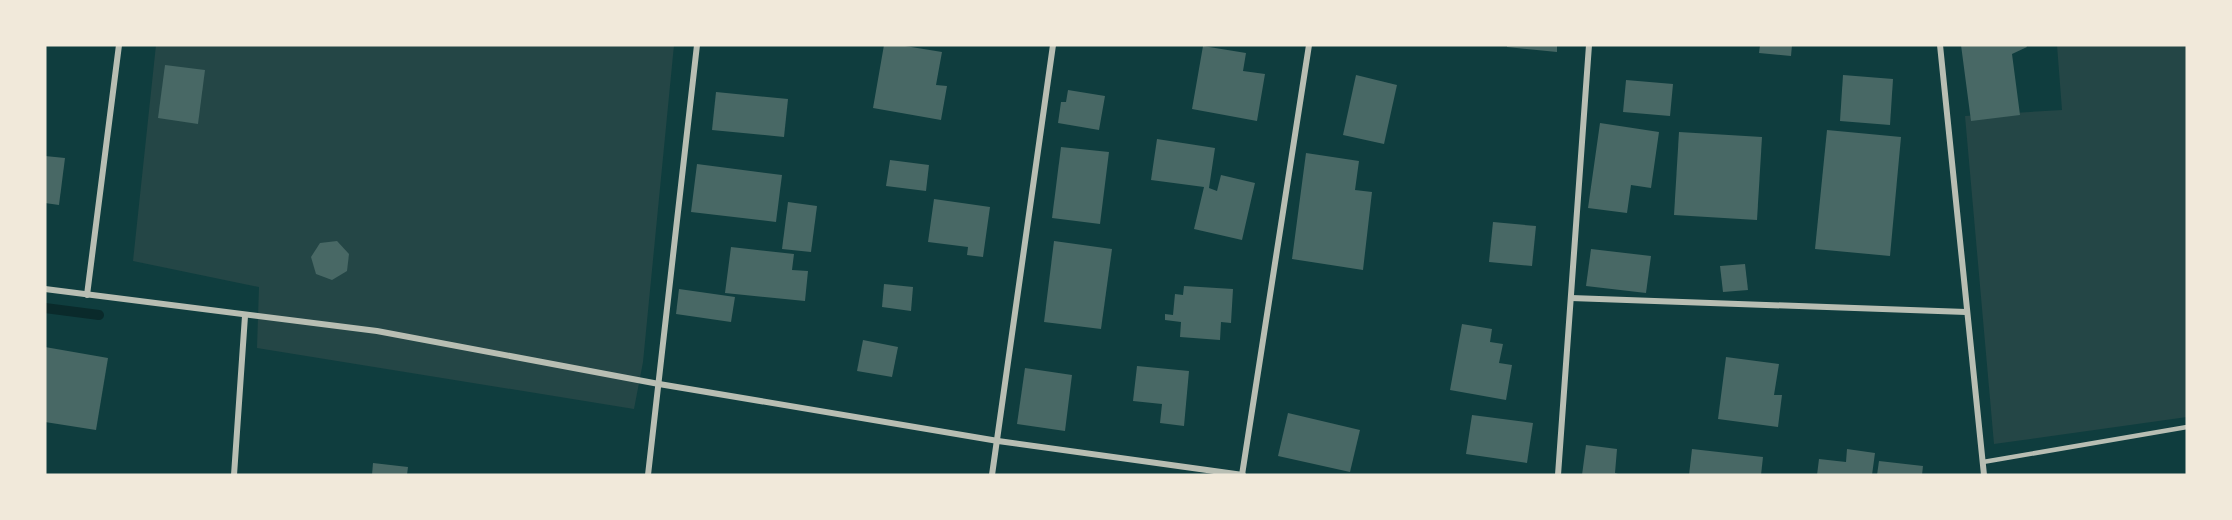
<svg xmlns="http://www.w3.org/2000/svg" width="2232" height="520" viewBox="0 0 2232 520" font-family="'Roboto Condensed',sans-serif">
<rect width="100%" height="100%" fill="#0f3d3e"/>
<g fill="#244646">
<polygon points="156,45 674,45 643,362 634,409 257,348 259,287 133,261"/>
<polygon points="2057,45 2187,45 2187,417 1994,444 1965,116 2062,110"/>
</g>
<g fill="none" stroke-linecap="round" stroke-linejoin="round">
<polyline stroke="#0a2a2b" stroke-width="10" points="45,308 99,315"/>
</g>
<g fill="#486865">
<polygon points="884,45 899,45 942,52 936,85 947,86 941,120 873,108"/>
<polygon points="1507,45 1557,45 1557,52 1507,47"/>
<polygon points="1760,45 1792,45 1791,56 1759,53"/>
<polygon points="1961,45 2026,45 2027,47 2012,54 2020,115 1971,121"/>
<polygon points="1203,46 1246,53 1243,71 1265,74 1257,121 1192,109"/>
<polygon points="165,65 205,70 198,124 158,118"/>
<polygon points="1356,75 1397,85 1384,144 1343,135"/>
<polygon points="1843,75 1893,79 1890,125 1840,121"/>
<polygon points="1626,80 1673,84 1670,116 1623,112"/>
<polygon points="1068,90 1105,96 1099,130 1058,123 1061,102 1066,102"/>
<polygon points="716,92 788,99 784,137 712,130"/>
<polygon points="1600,123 1659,132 1651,188 1631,185 1627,213 1588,208"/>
<polygon points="1827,130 1901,137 1890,256 1815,249"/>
<polygon points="1679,132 1762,137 1757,220 1674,215"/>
<polygon points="1157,139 1215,148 1209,188 1217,191 1221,175 1255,183 1242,240 1194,229 1204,187 1151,180"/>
<polygon points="1061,147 1109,152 1100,224 1052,218"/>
<polygon points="1306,153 1359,161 1355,190 1372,192 1363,270 1292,259"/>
<polygon points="45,156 65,158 59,205 45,203"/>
<polygon points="890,160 929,165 926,191 886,186"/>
<polygon points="697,164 782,175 776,222 691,212"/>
<polygon points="934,199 990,207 983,257 967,255 968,247 928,242"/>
<polygon points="788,202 817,206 811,252 782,249"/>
<polygon points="1493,222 1536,226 1532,266 1489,262"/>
<polygon points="337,241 349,254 347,271 332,280 316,274 311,257 320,243"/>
<polygon points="1054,241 1112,249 1101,329 1044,322"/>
<polygon points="731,247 794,254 792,270 808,271 805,301 725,293"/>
<polygon points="1591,249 1651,256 1646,293 1586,286"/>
<polygon points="1745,264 1748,290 1723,292 1720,266"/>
<polygon points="884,284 913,287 911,311 882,307"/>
<polygon points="1184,286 1233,289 1231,323 1221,322 1220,340 1180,337 1181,322 1165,320 1165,314 1173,315 1175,294 1183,295"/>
<polygon points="679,289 735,297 731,322 676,314"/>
<polygon points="1462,324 1492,329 1490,342 1503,344 1499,363 1512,365 1506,400 1450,390"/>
<polygon points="863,340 898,347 892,377 857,371"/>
<polygon points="45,347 108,358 96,430 45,422"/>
<polygon points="1726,357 1779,364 1774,395 1782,395 1778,427 1718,419"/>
<polygon points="1137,366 1189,371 1184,426 1160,423 1162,404 1133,401"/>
<polygon points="1025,368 1072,375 1065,431 1017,424"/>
<polygon points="1288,413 1360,430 1350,472 1278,456"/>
<polygon points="1472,415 1533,423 1527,463 1466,454"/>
<polygon points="1586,445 1617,449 1615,473 1621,475 1582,475"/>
<polygon points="1692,449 1763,457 1761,475 1689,475"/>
<polygon points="1847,449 1875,453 1872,475 1817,475 1819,459 1846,462"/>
<polygon points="1879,461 1923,466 1922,475 1877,475"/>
<polygon points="373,463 408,467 407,475 372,475"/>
</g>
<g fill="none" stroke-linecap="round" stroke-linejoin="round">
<polyline stroke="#b8beb3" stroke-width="4.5" points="1983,462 2187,427"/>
<g stroke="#b8beb3" stroke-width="6">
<polyline points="1940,45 1984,475"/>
<polyline points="45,289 377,331 659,384 998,441 1243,475"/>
<polyline points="87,295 119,45"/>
<polyline points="1571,298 1966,312"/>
<polyline points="234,475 245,316"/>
<polyline points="648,475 697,45"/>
<polyline points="992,475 1053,45"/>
<polyline points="1242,475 1309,45"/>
<polyline points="1558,475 1589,45"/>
</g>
</g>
<rect width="2232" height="520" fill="none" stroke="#f1e9da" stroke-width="93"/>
</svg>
